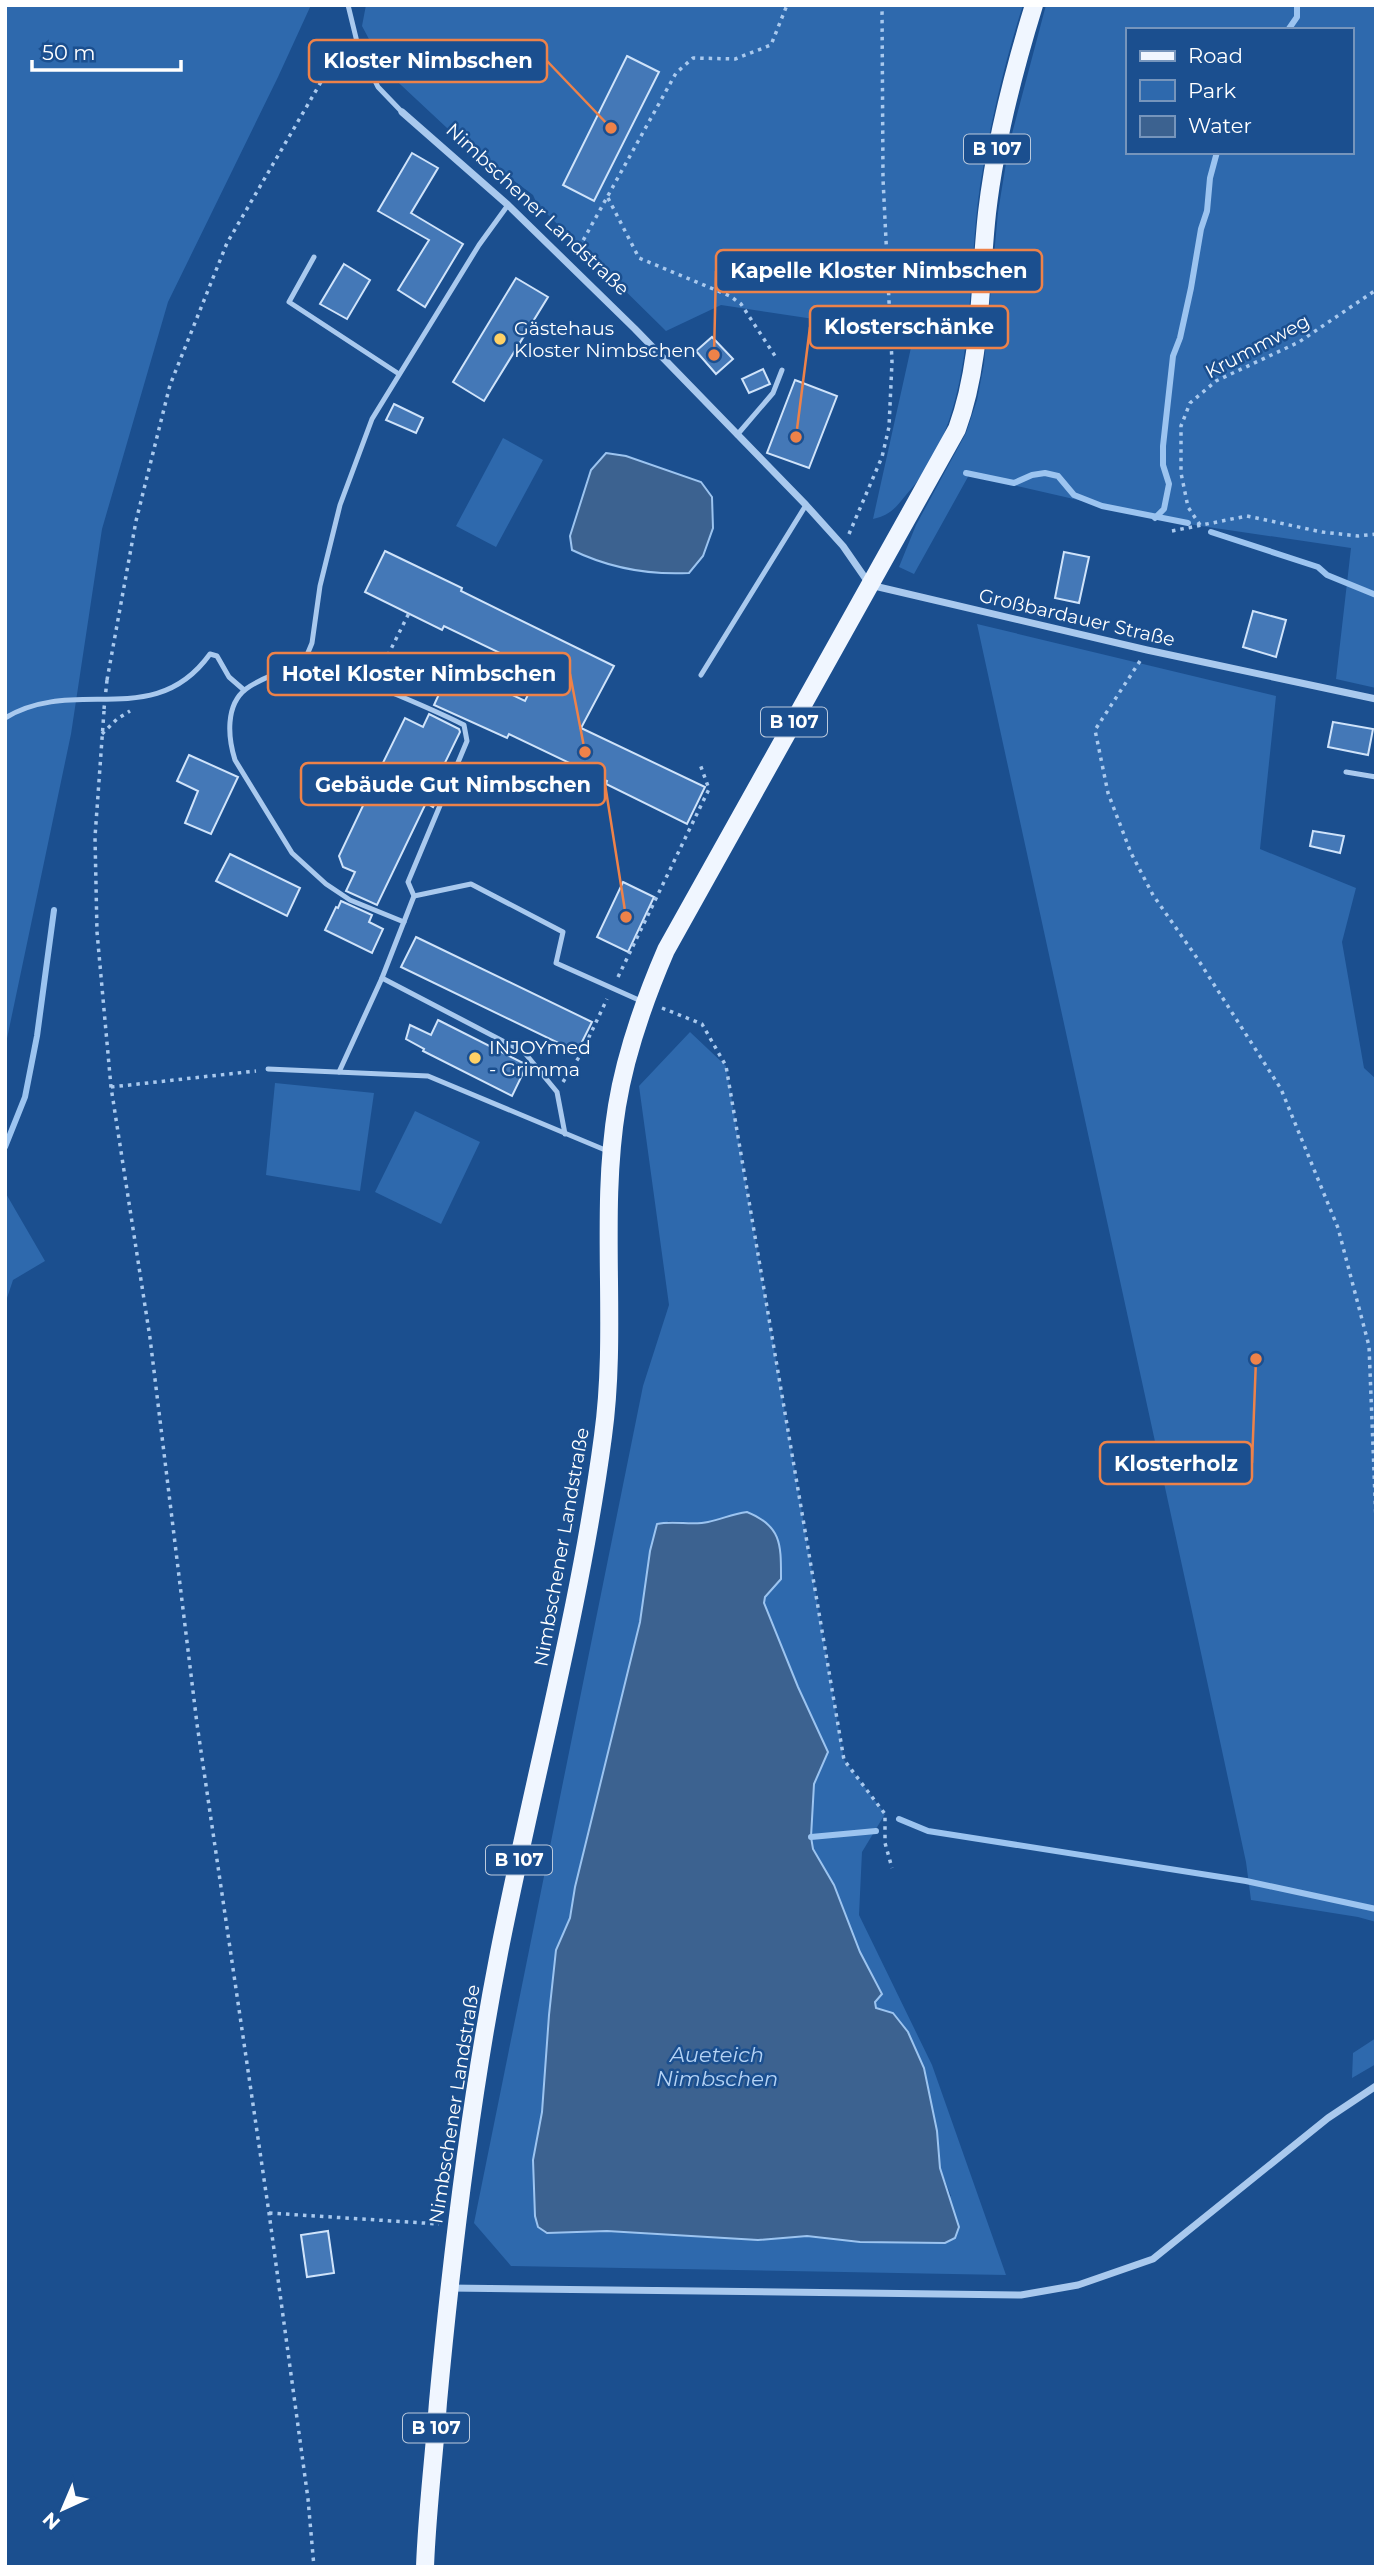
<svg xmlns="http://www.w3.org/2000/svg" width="1381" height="2572" viewBox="0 0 1381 2572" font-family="Montserrat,sans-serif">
<rect width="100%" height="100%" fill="#1b4f8f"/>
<g fill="#2e69ad" fill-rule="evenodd">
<polygon points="5,5 311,5 278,77 168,302 102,529 71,734 5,1048"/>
<path d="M366,5H1023C1004,64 990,125 980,186C965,287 980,415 906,495C895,508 891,515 873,519L914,334L721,305L666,331L537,204L533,195L462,142L386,71L362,26Z"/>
<path d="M1046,5H1376V688L1336,679L1351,548L1174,522L969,475L914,574L899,567L916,525L966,433L977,400L984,364L998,212L1009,145ZM1127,30H1351V152H1127Z"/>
<polygon points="503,438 543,460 496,547 456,526"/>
<polygon points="977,624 1276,696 1260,849 1356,888 1342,942 1364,1068 1376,1079 1376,1922 1358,1917 1251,1900 1246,1862 1198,1639"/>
<path d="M690,1032L726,1066L844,1760L885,1814L862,1852L859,1915L932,2065L1006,2275L511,2266L474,2223L643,1386L669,1305L639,1086ZM668,1521L707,1523L781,1579L765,1597L764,1603L798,1687L828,1752L814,1784L811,1837L813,1849L834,1885L860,1952L882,1994L874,2002L876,2008L881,2011L924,2068L937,2131L940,2168L951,2196L860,2242L807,2236L758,2240L607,2231L547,2233L538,2227L535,2216L533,2160L542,2112L549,2015L556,1950L570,1918L575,1887L640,1622L650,1551Z"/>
<polygon points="275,1083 374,1093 360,1191 266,1175"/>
<polygon points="415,1111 480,1142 441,1224 375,1192"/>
<polygon points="5,1192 45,1261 13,1280 5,1304"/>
<polygon points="1376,2038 1376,2064 1352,2078 1353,2053"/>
</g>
<g fill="#3c6290" stroke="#9cc4f0" stroke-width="2">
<path d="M606,453L626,456L701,482L712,497L713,528L703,556L689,573C649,575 609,568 572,550L570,536L591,470Z"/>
<path d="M747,1512C782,1526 781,1545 781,1579L765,1597L764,1603L798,1687L828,1752L814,1784L811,1837L813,1849L834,1885L860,1952L882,1994L875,2002L876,2008L893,2013L908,2032L924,2068L937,2131L940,2168L959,2227L955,2238L945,2243L860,2242L807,2236L758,2240L607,2231L547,2233L538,2227L535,2216L533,2160L542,2112L549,2015L556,1950L570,1918L575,1887L640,1622L650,1551L657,1524C674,1520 692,1526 708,1522C723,1519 731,1514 747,1512Z"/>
</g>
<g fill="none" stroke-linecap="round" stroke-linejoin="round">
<g stroke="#9cc4f0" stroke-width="6">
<polyline points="1288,30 1297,17 1297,5"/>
<polyline points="966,473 1014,483 1032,475 1045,473 1058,476 1074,495 1102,506 1188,523"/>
<polyline points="1155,518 1164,509 1169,484 1163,465 1163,446 1173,356 1180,338 1191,288 1201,229 1207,211 1210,178 1217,152"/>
<polyline points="1211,532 1318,567 1327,575 1376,595"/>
<polyline points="5,1147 25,1097 37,1036 54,910"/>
<polyline points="899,1819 928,1831 1246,1881 1376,1909"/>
<polyline points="811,1837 876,1831"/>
</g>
</g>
<g fill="#4478b7" stroke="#cfe3fa" stroke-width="2">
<polygon points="627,56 659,72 594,201 563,185"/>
<polygon points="412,153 438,168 411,213 463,244 425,307 398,290 429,240 378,211"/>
<polygon points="344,264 370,280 347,319 320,304"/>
<polygon points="516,278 548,297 484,401 453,382"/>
<polygon points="712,337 733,359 716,374 696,351"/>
<polygon points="763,369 770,384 749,393 742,379"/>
<polygon points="795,380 837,396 809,468 767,453"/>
<polygon points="394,404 423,418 416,433 386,420"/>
<polygon points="385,551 462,588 461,591 614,666 581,728 705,787 687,824 606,784 607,781 509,734 507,738 434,705 452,666 525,701 539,672 444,626 442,630 365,592"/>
<polygon points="1064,552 1089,557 1079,603 1055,598"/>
<polygon points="1253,611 1286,620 1276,657 1243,647"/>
<polygon points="429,714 459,729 460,732 437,779 444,782 438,797 433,807 426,803 377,905 346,891 355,872 343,867 339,856 370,791 346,779 353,764 377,775 405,718 423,727"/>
<polygon points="1333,722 1373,729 1368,755 1328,747"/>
<polygon points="189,755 238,777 211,834 185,823 198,791 177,781"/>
<polygon points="1313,831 1344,836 1340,853 1310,846"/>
<polygon points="230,854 300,888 287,916 216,881"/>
<polygon points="623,882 654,897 628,952 597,937"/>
<polygon points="341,901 372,915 369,922 383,929 372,953 325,930 336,907 338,908"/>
<polygon points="416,937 592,1022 577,1052 401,967"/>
<polygon points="438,1020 527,1065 512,1096 423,1051 424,1049 406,1039 410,1025 431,1035"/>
<polygon points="328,2231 334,2273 307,2277 301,2235"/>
</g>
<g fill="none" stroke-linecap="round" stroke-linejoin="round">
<g stroke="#a9c9ee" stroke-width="3.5" stroke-dasharray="3.5 5" stroke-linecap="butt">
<polyline points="608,198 639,258 730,296 741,304 777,359"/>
<polyline points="575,255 676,73 693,58 735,59 771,45 787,5"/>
<polyline points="1200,525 1188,507 1181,473 1181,426 1190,403 1216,381 1299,342 1376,290"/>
<polyline points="1172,531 1247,516 1322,532 1358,536 1376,534"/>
<polyline points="849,534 882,457 889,427 892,362 883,179 882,5"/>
<polyline points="1140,661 1095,730 1108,793 1131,853 1153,895 1197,958 1281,1089 1338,1228 1369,1346 1376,1521"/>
<polyline points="384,663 409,613"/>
<polyline points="107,680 136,521 170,385 227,243 328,70 348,54"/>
<polyline points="104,711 95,837 97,932 111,1087 150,1338 197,1724 269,2213 308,2499 314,2567"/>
<polyline points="102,734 117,719 130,711"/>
<polyline points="618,977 709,789 700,764"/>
<polyline points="662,1008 702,1024 726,1066 844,1760 885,1814 885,1843 892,1868"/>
<polyline points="563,1082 581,1054 607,999"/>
<polyline points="111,1087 256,1071"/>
<polyline points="269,2213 439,2224"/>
</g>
<g stroke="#a9c9ee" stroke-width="5">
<polyline points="348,5 358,46 378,87 402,112"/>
<polyline points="314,257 289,302 399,374"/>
<polyline points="737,435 773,393 782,370"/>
<path d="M307,655C286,674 266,674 246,689C225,705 228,738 235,760L292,853L326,884L350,900L404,922"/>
<polyline points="701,675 806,505"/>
<path d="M5,718C76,675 154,732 210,654L217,656L229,677L244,690"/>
<polyline points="1346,772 1376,777"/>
<polyline points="414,896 471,884 563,932 556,963 641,1001"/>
<polyline points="382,978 524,1052 557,1092 565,1134"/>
<polyline points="268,1069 428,1076 610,1152"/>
<path d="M339,1072L382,978L414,896L408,882L467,741L464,725C413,699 358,681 307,655L312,643L320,586L340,505L372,419L479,245L508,205"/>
</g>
<g stroke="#a9c9ee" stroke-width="7">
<polyline points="402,112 508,205 635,329 806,505 843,546 870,585 1147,650 1376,699"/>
<polyline points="449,2288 1021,2295 1078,2285 1153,2259 1328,2118 1376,2086"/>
</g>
<path stroke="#f0f6ff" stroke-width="18" d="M425,2567C427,2512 434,2457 438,2402C452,2251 470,2102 499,1953C533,1780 580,1610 603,1436C618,1327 599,1215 617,1106C626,1051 644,1001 666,950L957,429C982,361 979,285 987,213C995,143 1013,73 1034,5"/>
<polyline stroke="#a9c9ee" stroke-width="3.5" stroke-dasharray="3.5 5" stroke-linecap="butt" points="104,709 107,680"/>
</g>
<g fill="#ffd166" stroke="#1b4f8f" stroke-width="2.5">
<circle cx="500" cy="339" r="7"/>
<circle cx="475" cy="1058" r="7"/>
</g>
<g text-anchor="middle" stroke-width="5" stroke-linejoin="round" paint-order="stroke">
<g fill="#1b4f8f" stroke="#bbcadd" stroke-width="2">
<rect x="964" y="134.5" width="66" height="29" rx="5"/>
<rect x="761" y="707.5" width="66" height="29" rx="5"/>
<rect x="486" y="1845.5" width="66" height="29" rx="5"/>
<rect x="403" y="2413.5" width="66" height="29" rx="5"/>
</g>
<g font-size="18" font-weight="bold" fill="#fff">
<text x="997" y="155">B 107</text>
<text x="794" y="728">B 107</text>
<text x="519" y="1866">B 107</text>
<text x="436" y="2434">B 107</text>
</g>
<g font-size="19" fill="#fff" stroke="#1b4f8f">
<text transform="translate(538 209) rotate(43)" y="7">Nimbschener Landstraße</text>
<text transform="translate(1257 346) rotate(-28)" y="7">Krummweg</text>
<text transform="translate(1077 617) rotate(13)" y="7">Großbardauer Straße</text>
<text transform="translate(561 1547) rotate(-80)" y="7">Nimbschener Landstraße</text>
<text transform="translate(454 2104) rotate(-81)" y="7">Nimbschener Landstraße</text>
</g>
<g font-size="19" fill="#fff" stroke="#1b4f8f" text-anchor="start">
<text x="514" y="335">Gästehaus<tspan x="514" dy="22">Kloster Nimbschen</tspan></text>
<text x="489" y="1054">INJOYmed<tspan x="489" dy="22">- Grimma</tspan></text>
</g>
<g font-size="21" font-style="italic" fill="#b5d3f5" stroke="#1b4f8f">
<text x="717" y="2062">Aueteich<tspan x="717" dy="24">Nimbschen</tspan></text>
</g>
</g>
<path fill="none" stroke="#ee8249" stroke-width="2.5" d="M611 128L547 61M714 355L716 271M796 437L810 327M585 752L570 674M626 917L605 784M1256 1359L1252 1463"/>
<g fill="#ee8249" stroke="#1b4f8f" stroke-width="2.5">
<circle cx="611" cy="128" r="7"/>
<circle cx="714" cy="355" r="7"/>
<circle cx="796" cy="437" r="7"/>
<circle cx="585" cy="752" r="7"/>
<circle cx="626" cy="917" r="7"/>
<circle cx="1256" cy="1359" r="7"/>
</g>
<g fill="#1b4f8f" stroke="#ee8249" stroke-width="2.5">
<rect x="309" y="40" width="238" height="42" rx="7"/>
<rect x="716" y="250" width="326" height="42" rx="7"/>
<rect x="810" y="306" width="198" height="42" rx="7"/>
<rect x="268" y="653" width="302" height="42" rx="7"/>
<rect x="301" y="763" width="304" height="42" rx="7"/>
<rect x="1100" y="1442" width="152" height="42" rx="7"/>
</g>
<g font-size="21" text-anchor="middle" font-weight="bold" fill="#fff">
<text x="428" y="68">Kloster Nimbschen</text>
<text x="879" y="278">Kapelle Kloster Nimbschen</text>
<text x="909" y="334">Klosterschänke</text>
<text x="419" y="681">Hotel Kloster Nimbschen</text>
<text x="453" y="792">Gebäude Gut Nimbschen</text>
<text x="1176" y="1471">Klosterholz</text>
</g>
<rect width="1381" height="2572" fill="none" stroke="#ffffff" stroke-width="14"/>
<rect x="1126" y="28" width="228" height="126" fill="#1b4f8f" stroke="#7695bc" stroke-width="2"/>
<rect x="1140" y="51" width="35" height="10" fill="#f0f6ff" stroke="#7695bc" stroke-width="2"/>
<text x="1188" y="63" font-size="21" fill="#ffffff">Road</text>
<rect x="1140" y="80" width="35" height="21" fill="#2e69ad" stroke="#7695bc" stroke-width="2"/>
<text x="1188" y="98" font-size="21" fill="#ffffff">Park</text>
<rect x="1140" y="116" width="35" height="21" fill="#3c6290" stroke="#7695bc" stroke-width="2"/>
<text x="1188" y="133" font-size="21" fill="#ffffff">Water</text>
<g transform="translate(63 2509) rotate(224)" stroke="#1b4f8f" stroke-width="5" paint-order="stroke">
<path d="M0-5L12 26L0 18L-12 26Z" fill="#ffffff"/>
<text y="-10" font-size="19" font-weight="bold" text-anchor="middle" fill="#ffffff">N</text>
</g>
<path d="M32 60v10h149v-10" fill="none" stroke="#ffffff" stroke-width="3.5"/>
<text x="42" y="60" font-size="21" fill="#ffffff" stroke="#1b4f8f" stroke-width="5" paint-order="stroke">50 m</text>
</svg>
